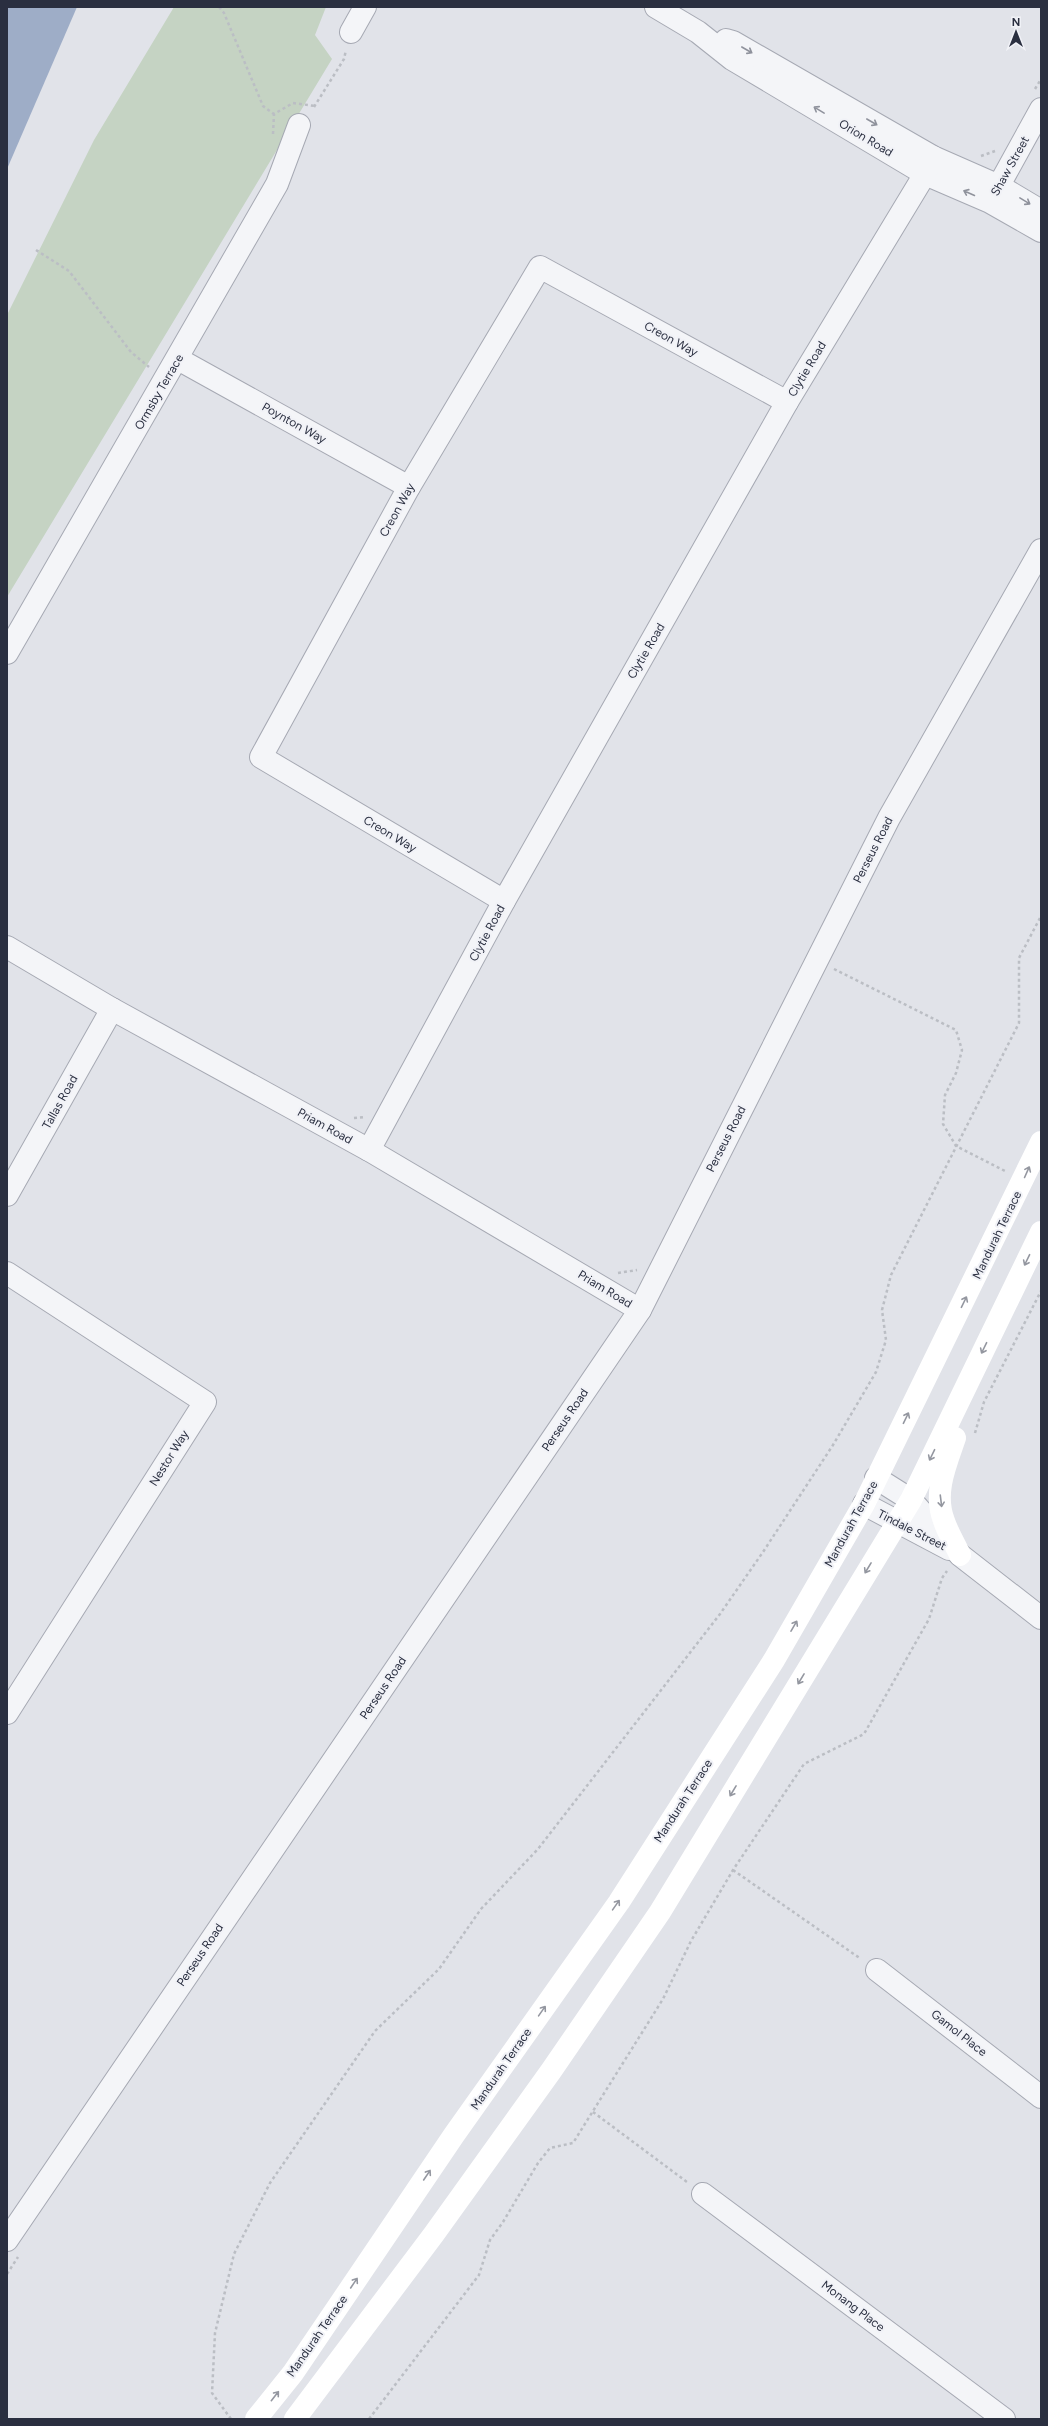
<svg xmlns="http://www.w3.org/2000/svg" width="1048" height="2426" viewBox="0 0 1048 2426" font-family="Figtree,sans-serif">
<rect width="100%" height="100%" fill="#e1e3e9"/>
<polygon fill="#c5d3c3" points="174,7 326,7 315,35 332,59 7,597 7,315 94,140"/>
<polygon fill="#9eadc7" points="7,7 77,7 7,169"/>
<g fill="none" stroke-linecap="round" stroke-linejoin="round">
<defs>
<g id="street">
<polyline points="656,7 698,32 732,59 925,174 990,202 1041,231"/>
<polyline points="351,32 365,7"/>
<polyline points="726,40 733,42 933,157 999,186 1041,211"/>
<polyline points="992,198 1041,109"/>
<polyline points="178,359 409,487"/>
<polyline points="7,653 277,184 299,125"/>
<polyline points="504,901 261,757 409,487 540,267 787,402"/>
<polyline points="7,947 112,1009 369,1150 640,1310"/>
<polyline points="369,1150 504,901 787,402 925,174 933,157"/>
<polyline points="7,1195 112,1009"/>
<polyline points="7,1273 205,1402 7,1713"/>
<polyline points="876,1478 911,1500 960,1555 1041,1618"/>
<polyline points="864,1504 949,1549"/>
<polyline points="877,1970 1041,2097"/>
<polyline points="703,2194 1004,2419"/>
<polyline points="7,2240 640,1310 889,818 1041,550"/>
</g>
</defs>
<use href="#street" stroke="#a6a9b3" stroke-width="24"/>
<g stroke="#bbbec4" stroke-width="2.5" stroke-dasharray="3 3" stroke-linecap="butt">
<polyline points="219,7 224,13 263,106 274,114"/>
<polyline points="1035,89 1041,79"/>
<polyline points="314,107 344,59 346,50"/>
<polyline points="273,134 274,114 293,103 315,106"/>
<polyline points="981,156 995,151"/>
<polyline points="36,250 69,271 131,352 149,367"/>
<polyline points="834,969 956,1030 962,1050 956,1073 945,1095 943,1124 956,1146 1005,1171"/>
<polyline points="354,1118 365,1117"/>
<polyline points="618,1273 637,1270"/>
<polyline points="975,1433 984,1402 1041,1291"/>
<polyline points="733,1870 861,1959"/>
<polyline points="593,2112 687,2182"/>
<polyline points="7,2274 18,2257"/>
<polyline points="231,2419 212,2393 215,2333 234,2254 270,2183 375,2031 439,1969 481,1909 538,1849 720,1614 763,1552 833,1445 876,1372 886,1340 882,1310 891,1275 1019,1023 1019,958 1041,916"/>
<polyline points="369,2419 479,2275 490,2240 503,2222 538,2163 550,2148 573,2143 663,1999 691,1941 733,1870 804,1764 864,1734 929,1619 942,1578 947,1571"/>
</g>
<use href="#street" stroke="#f4f5f8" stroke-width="22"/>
<g stroke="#fff" stroke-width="22">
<path d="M955,1438C946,1464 933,1493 944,1521C948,1533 955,1544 960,1555"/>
<polyline points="256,2419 293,2373 454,2135 619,1902 774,1660 864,1504 1041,1142"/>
<polyline points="295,2419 434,2234 551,2071 660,1912 911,1500 1041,1232"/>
</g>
</g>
<defs><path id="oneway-shaft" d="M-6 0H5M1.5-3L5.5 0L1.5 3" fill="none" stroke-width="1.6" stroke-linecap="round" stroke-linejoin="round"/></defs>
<g stroke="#8f929c">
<use href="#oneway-shaft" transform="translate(747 50) rotate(30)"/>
<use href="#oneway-shaft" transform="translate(819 110) rotate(-149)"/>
<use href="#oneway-shaft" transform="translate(872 122) rotate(30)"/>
<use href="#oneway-shaft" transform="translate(969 193) rotate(-156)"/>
<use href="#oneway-shaft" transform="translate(1025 201) rotate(31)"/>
</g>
<g stroke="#9497a0">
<use href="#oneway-shaft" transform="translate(1027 1172) rotate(-66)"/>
<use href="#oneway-shaft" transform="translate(1027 1260) rotate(116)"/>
<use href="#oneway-shaft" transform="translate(964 1302) rotate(-64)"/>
<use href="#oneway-shaft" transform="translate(984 1348) rotate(116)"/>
<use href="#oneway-shaft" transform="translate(906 1418) rotate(-64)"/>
<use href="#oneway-shaft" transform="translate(932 1455) rotate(116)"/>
<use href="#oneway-shaft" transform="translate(941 1501) rotate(83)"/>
<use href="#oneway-shaft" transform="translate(868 1568) rotate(121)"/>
<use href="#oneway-shaft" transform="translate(794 1626) rotate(-60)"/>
<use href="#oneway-shaft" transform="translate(801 1679) rotate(121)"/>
<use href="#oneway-shaft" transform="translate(733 1791) rotate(121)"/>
<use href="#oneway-shaft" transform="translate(616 1905) rotate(-55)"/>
<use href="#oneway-shaft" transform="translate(542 2011) rotate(-55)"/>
<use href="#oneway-shaft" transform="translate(427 2175) rotate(-56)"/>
<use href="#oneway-shaft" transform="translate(354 2283) rotate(-56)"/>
<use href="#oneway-shaft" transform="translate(275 2396) rotate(-52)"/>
</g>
<g text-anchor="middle" stroke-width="4" stroke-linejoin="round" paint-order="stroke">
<g font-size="12" fill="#2a2f40" stroke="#f1f2f7">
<text transform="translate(866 138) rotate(31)" y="4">Orion Road</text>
<text transform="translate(1010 166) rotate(-61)" y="4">Shaw Street</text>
<text transform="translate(671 339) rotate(29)" y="4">Creon Way</text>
<text transform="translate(807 369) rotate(-59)" y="4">Clytie Road</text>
<text transform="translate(159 392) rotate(-60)" y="4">Ormsby Terrace</text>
<text transform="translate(294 423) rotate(29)" y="4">Poynton Way</text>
<text transform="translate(397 510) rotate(-61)" y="4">Creon Way</text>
<text transform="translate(646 651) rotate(-60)" y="4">Clytie Road</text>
<text transform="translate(390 834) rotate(31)" y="4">Creon Way</text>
<text transform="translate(873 850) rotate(-63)" y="4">Perseus Road</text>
<text transform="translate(487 933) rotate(-62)" y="4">Clytie Road</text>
<text transform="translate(60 1102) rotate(-61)" y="4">Tallas Road</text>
<text transform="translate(325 1126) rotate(29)" y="4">Priam Road</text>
<text transform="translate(726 1139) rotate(-63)" y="4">Perseus Road</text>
<text transform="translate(997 1235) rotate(-64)" y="4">Mandurah Terrace</text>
<text transform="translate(605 1289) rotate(31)" y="4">Priam Road</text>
<text transform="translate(565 1420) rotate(-56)" y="4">Perseus Road</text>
<text transform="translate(169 1458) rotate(-58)" y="4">Nestor Way</text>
<text transform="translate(851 1524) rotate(-61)" y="4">Mandurah Terrace</text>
<text transform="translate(912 1530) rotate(27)" y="4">Tindale Street</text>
<text transform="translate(383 1688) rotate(-56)" y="4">Perseus Road</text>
<text transform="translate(683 1801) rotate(-57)" y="4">Mandurah Terrace</text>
<text transform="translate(200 1955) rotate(-56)" y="4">Perseus Road</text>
<text transform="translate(959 2033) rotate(38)" y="4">Gamol Place</text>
<text transform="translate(501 2069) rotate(-55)" y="4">Mandurah Terrace</text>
<text transform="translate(853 2306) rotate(37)" y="4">Monang Place</text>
<text transform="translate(317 2336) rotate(-55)" y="4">Mandurah Terrace</text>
</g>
</g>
<rect width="1048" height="2426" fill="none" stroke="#2a2f40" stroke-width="16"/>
<g transform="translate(1016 32)" stroke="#f1f2f7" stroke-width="3" paint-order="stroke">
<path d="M0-3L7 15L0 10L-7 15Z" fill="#2a2f40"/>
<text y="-6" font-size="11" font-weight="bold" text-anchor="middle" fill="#2a2f40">N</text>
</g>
</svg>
